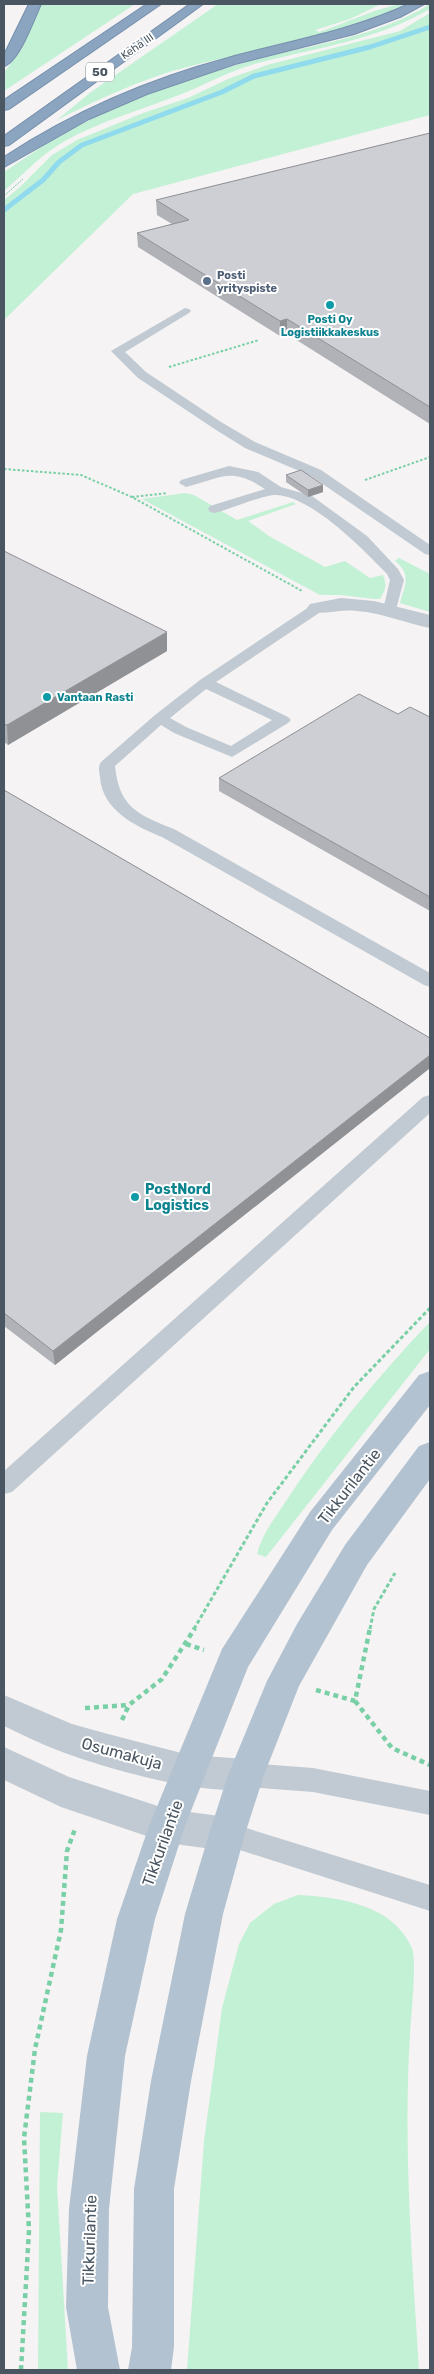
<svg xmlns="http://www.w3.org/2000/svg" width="434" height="2374" viewBox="0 0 434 2374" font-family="Rubik,sans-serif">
<rect width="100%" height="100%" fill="#f5f3f3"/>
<g fill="#c3f1d5">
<polygon points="42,4 135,4 4,91 4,73 21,48"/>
<path d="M218,4H381L350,19L315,30L319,32C342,25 384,4 406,4C338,37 260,48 187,67C141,79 99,99 57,120L91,92Z"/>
<path d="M430,4V9C377,40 316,48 258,63C231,70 209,83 184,93C145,109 102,120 65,141C41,154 24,174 4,191V172C27,157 50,140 74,128C127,100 183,80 240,64C303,45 373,40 430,4Z"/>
<polygon points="430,13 430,115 133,194 4,320 4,200 20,187 52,155 77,140 143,113 188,98 228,79 267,65 400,31"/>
<path d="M185,493L194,495L237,520L293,502L296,504L248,521L269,536L325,567L345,561L370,578L383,575C387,585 386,589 380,599H374L341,595H320L142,499Z"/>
<path d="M399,558L430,574V612L400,603C405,585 412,575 395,561Z"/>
<path d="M430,1322V1349L266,1557L257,1554C262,1534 275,1518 286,1501C328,1437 377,1377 430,1322Z"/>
<path d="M298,1895C340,1897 393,1905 412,1948C417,1959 411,2019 410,2034C403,2146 412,2259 419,2370H187L204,2141L222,2008L239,1944L250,1923L274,1904Z"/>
<polygon points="40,2112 63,2113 57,2186 68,2370 38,2370"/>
</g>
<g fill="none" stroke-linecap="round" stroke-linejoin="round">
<polyline stroke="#90daee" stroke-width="5" points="4,210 43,180 59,162 82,145 222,92 254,76 370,47 430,27"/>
<defs>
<g id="highway">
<path d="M29,4H41C34,19 19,62 4,66V55Z"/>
<polygon points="147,4 161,4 9,109 4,110 4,100"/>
<polygon points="190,4 203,4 9,145 4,146 4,136"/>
<path d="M409,4H424L400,17L354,34L235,64L147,94L89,119L4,167V157C73,112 149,79 228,58C289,41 351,31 409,4Z"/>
</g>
</defs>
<use href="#highway" stroke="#7690ad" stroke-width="2"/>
<polyline stroke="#7ad0a6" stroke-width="1" stroke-dasharray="2 1" stroke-linecap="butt" points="4,196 23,179"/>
<g stroke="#7ad0a6" stroke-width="2" stroke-dasharray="2.5 2" stroke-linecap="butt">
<polyline points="169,367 259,340"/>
<polyline points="4,469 81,475 132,497 302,591"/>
<polyline points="365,480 430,457"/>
<polyline points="132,497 167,493"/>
</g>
<g stroke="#7ad0a6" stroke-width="3" stroke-dasharray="4 2.5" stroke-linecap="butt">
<polyline points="194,1629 267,1503 354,1387 430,1308"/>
<polyline points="370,1629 374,1609 395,1573"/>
</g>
<g stroke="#7ad0a6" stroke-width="4.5" stroke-dasharray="5 4" stroke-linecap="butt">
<polyline points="186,1644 204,1650"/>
<polyline points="316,1690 355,1701 370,1628"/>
<polyline points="355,1701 392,1748 430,1765"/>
<polyline points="85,1708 129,1705"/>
<polyline points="122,1720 129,1705 162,1679 195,1628"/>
<polyline points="21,2370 29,2230 24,2138 35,2049 61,1930 67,1851 75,1829"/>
</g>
<g fill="#c1cad2" fill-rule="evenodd">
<polygon points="185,308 189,309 191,311 189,313 125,352 146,372 221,422 255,442 321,470 430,545 430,555 425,554 311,476 245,448 213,428 138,378 111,351"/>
<path d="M229,466L258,472L281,487L312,496L367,536L398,569L404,580L395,613L390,614L383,610L390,580L387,574C363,549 312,497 277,495C265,494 230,509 215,513L210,512L208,509L210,506L265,489C230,466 222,478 186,487L179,483L181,480Z"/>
<path d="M317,604L324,608L322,611L216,682L288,717L291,720L288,723L232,757L174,733L161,725L115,766C119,807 138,815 174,829L430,973V987L424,985L162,837C135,826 102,810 100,777C99,771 98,766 101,762L155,715L200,680L312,605ZM206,689L272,720L231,746L186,727L170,718Z"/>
<polygon points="430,1095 430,1113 12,1492 4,1494 4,1471 423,1097"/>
<polygon points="246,1763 313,1768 430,1791 430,1815 313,1792 246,1787 237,1783 233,1775 237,1767"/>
<polygon points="227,1822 430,1885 430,1911 218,1843 214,1834 218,1825"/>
</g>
<g fill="#c1cad2" fill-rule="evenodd">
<path d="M341,598L374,601L430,615V628C405,623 383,613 357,611C342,609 322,615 310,612L307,608L310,604Z"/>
<path d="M4,1695L72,1724L108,1734L189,1755L246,1759L258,1764L264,1775L258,1786C218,1802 98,1766 57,1750C39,1743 21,1734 4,1726Z"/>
<polygon points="4,1747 69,1777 167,1809 227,1817 240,1822 245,1834 240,1846 227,1851 167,1843 61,1807 4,1780"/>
</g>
<g fill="#b3c2d1" fill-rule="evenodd">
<polygon points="430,1371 430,1405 332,1530 248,1667 185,1826 155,1919 125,2056 109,2209 108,2307 120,2370 77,2370 66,2307 69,2209 87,2056 117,1919 149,1826 222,1649 310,1512 419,1375"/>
<polygon points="430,1442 430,1479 367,1565 299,1686 264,1775 245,1834 223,1914 191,2081 174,2189 174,2347 171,2370 128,2370 132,2347 134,2189 151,2081 185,1914 209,1834 228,1775 267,1681 297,1624 345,1545 419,1446"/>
</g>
<use href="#highway" fill="#8ba5c1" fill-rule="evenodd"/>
</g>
<g fill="#b0b2b7">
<polygon points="430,133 430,424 287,334 280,336 138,247 137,233 172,224 157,215 156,200"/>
<polygon points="286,475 323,492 308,497 286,482"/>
<polygon points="4,551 167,651 8,745 4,742"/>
<polygon points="398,714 430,717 430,911 219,791 219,778"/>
<polygon points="4,790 430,1038 430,1068 55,1365 4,1326"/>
</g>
<g fill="#909195">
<polygon points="287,319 287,334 280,336 280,321"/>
<polygon points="323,485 323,492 308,497 308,490"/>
<polygon points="167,632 167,651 8,745 7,725"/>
<polygon points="430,1055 430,1068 55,1365 53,1351"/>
</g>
<g fill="#cdcfd5" stroke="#909195">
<polygon points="430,133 430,407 287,319 280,321 137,233 189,220 156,200"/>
<polygon points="301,470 323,485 308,490 286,475"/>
<polygon points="4,551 167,632 7,725 4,724"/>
<polygon points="359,694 398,714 410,707 430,717 430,897 219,778"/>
<polygon points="4,790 430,1038 430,1055 53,1351 4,1313"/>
</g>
<circle fill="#5c6f8a" stroke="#fff" stroke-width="2" cx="207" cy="281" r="5"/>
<g fill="#0f9aa8" stroke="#fff" stroke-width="2">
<circle cx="330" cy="305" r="5"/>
<circle cx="47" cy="697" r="5"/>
<circle cx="135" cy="1197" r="5"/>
</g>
<g text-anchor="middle" stroke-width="4" stroke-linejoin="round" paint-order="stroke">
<g font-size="11" fill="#4a5661" stroke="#fff">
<text transform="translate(137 46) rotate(-35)" y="4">Kehä III</text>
</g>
<g font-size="11" font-weight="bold" fill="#4e5e75" stroke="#fff" text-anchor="start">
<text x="217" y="279">Posti<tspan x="217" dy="13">yrityspiste</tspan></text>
</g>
<g font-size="11" font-weight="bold" fill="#0d838f" stroke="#fff">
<text x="330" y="323">Posti Oy<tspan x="330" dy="13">Logistiikkakeskus</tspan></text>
<text x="57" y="701" text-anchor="start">Vantaan Rasti</text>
</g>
<rect fill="#fff" stroke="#808990" stroke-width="1" x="86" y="62.5" width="28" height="19" rx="4"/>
<g font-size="12" font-weight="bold" fill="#4a5661">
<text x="100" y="76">50</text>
</g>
<g font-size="14" font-weight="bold" fill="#0d838f" stroke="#fff" text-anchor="start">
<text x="145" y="1194">PostNord<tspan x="145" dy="16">Logistics</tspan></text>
</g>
<g font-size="16" fill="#4a5661" stroke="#fff">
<text transform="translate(349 1486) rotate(-52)" y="6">Tikkurilantie</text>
<text transform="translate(122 1753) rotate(15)" y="6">Osumakuja</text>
<text transform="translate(162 1843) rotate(-70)" y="6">Tikkurilantie</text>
<text transform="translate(89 2240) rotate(-88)" y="6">Tikkurilantie</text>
</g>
</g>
<rect width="434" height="2374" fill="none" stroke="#4a5661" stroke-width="10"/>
</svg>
